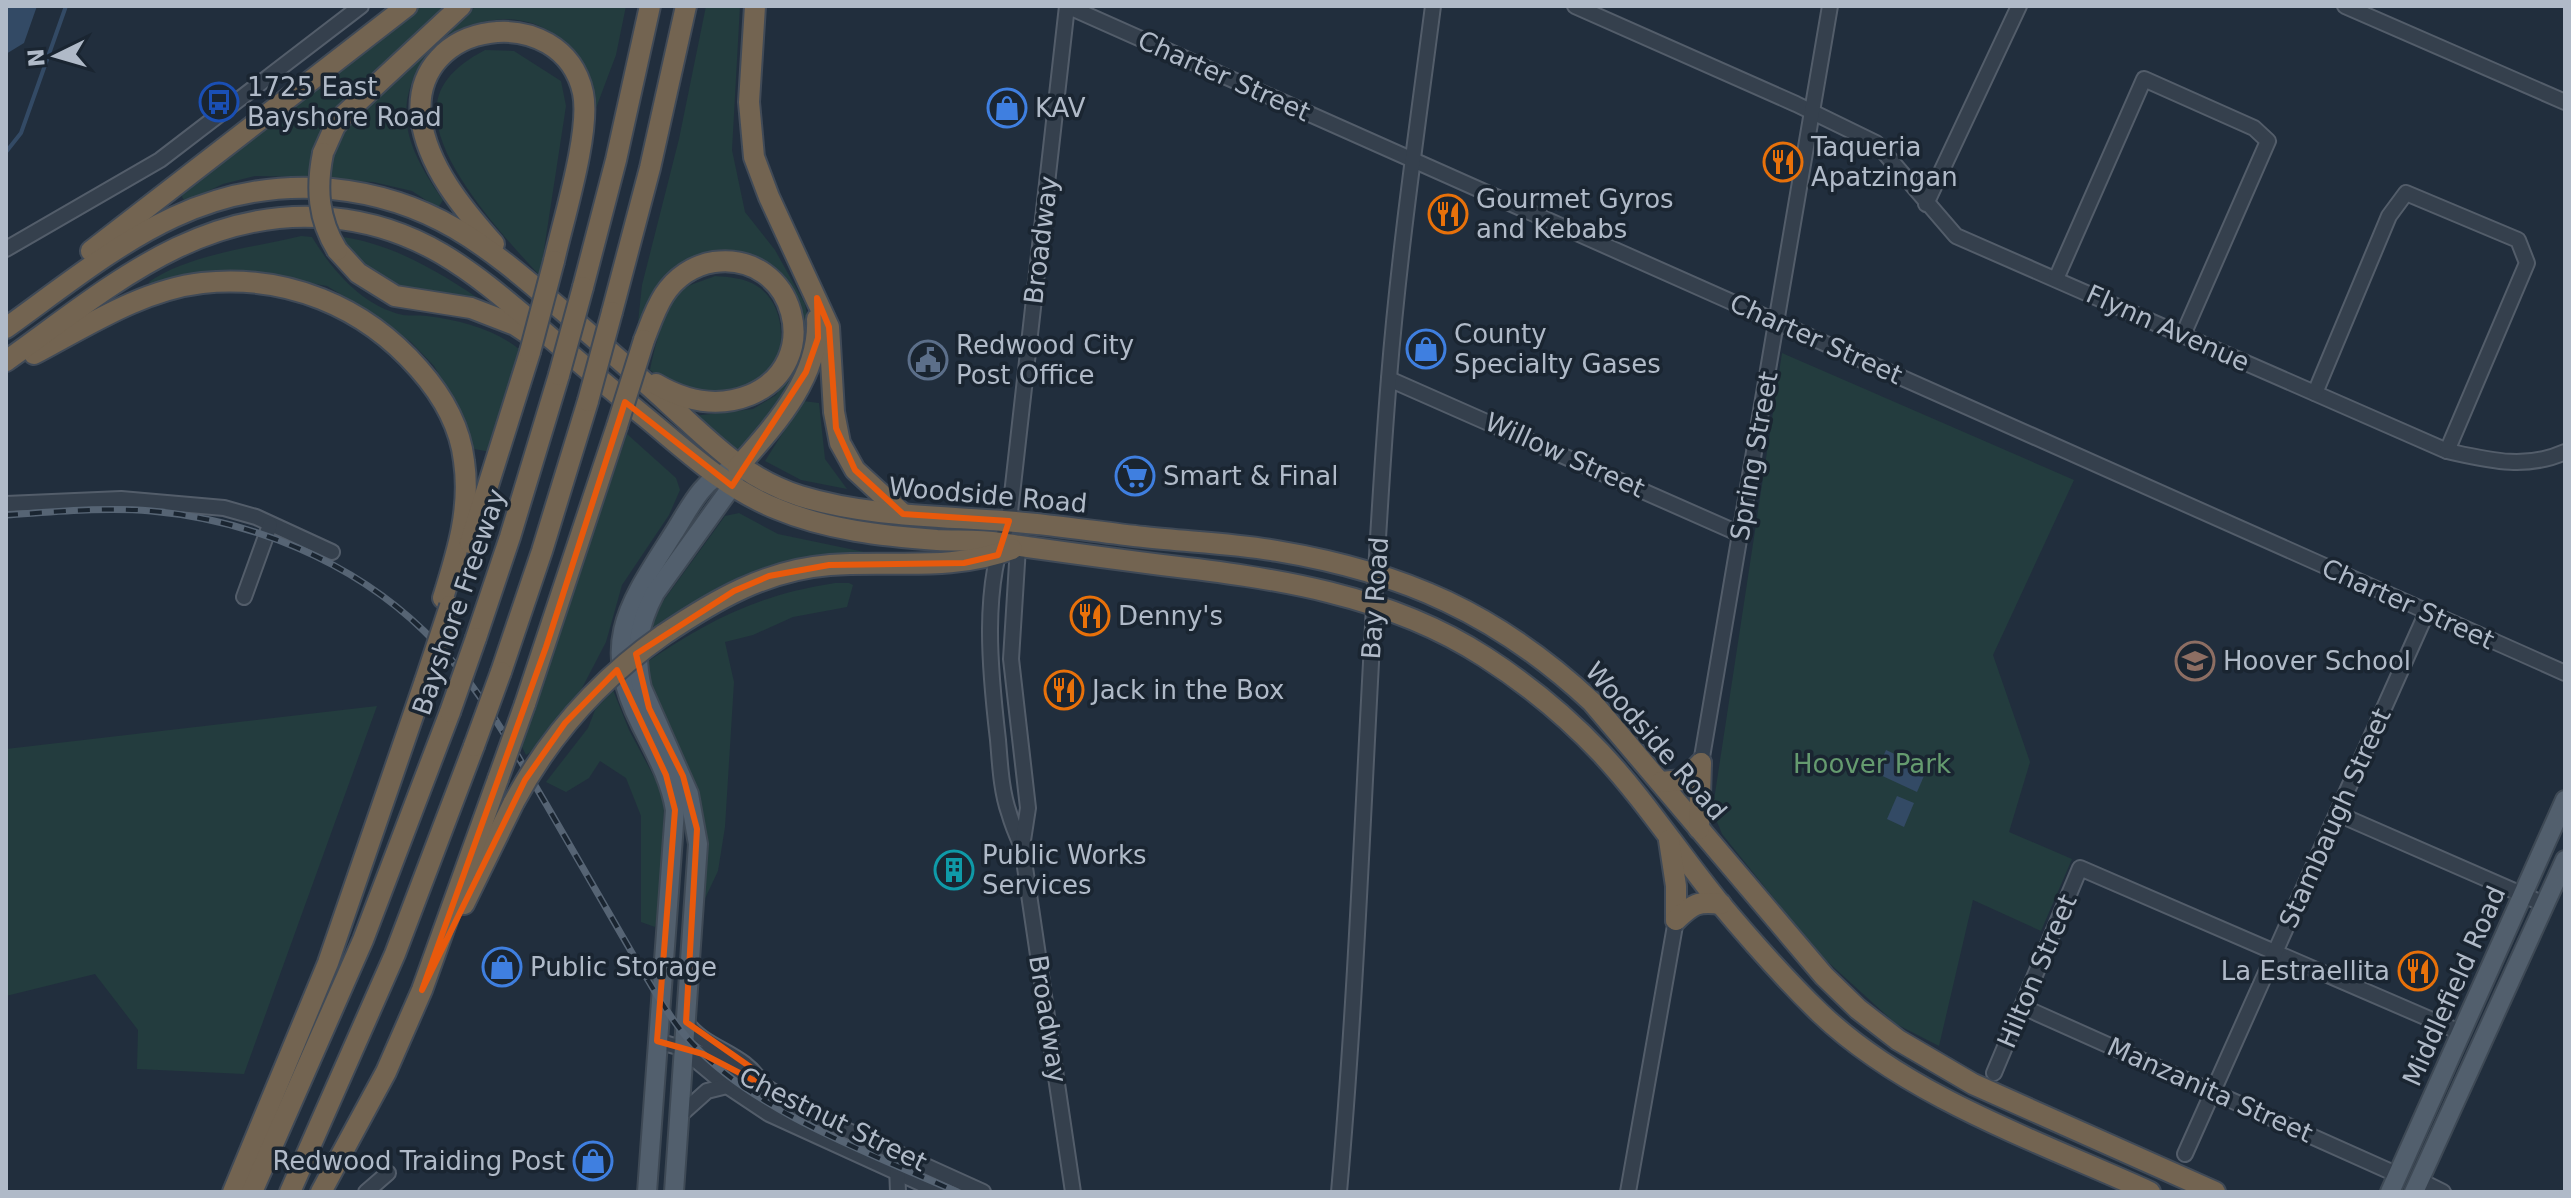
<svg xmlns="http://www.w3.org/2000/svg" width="2571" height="1198" viewBox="0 0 2571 1198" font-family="'DejaVu Sans',sans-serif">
<rect width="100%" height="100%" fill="#212e3d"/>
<g fill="#233c3e">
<polygon points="421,6 451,6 372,79 341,103 319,138 307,177 255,176 223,184 185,202 181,195"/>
<path d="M476,6H626L616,55L596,108C591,88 587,68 574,51C570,45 561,40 555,35C520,9 474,18 439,40Z"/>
<polygon points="706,6 740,6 732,150 745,212 775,250 805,304 810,330 803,363 766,422 737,450 693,416 753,409 776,395 799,355 801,323 759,265 683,267 637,332 642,285 679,139"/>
<path d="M429,50C389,108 407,148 443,200L438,208L412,191L373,182L328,180L329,161L340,132Z"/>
<path d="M485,50L514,51L561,81L566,106L540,276C506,239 429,158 437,104C440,78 464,61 485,50Z"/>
<path d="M301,236L312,237C332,270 362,306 403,315C411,316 419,315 427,316C459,320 494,329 519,349L490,452L469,448L459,408L434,366L411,342L367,310L327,286L273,277L151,288L149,282C186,255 256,247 301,236Z"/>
<path d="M335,236C392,242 441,273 488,305L424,298L372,277Z"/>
<path d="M715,276C729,277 745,278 757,286C784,303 787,344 772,370C765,381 743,390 731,397L674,387L650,370C655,346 664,305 685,288C693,283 706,280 715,276Z"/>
<polygon points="1782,353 2074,480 1993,655 2030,762 2009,832 2072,859 2041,931 1973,900 1939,1046 1896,1024 1818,953 1722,834 1715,817 1714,800"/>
<polygon points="803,401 819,403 825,459 847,489 801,480 765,461"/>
<polygon points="627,434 676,478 680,490 669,515 622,585 606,642 581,690 535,749 526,755 521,745"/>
<path d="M739,513L778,534L869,553C807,553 761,562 707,594C686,607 666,624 646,639L661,604L725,516Z"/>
<path d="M835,583H849L853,585L847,607L793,617L753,635L725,642L734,682L725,827L718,871L701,907L706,848L697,788L661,716L644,664C709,620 757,595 835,583Z"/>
<polygon points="613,690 629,730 662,792 664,809 659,911 655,927 641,922 641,816 626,778 600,761 589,778 566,792 546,782 588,728 595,710"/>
<polygon points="377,706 244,1074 137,1069 138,1030 95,974 6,996 6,749"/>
</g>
<g fill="#334a65">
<polygon points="6,6 37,6 24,43 6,54"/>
<polygon points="1886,750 1927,769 1917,792 1876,773"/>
<polygon points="1897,796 1914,803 1904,827 1887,819"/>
</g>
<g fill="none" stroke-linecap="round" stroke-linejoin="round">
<polyline stroke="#334a65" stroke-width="4" points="6,152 21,133 66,6"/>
<defs>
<g id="minor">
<polyline points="1067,6 2565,673"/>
<path d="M1067,6L1009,521C981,585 990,672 998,740C1000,763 1001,790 1009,813C1012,824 1017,836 1022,847L1073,1192"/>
<path d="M1575,6L1796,104L1876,143L1956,236L2447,451C2488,460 2525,470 2565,452"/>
<polyline points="2345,6 2565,102"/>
<polyline points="1926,204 2019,6"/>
<polyline points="6,249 160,160 361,6"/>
<polyline points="2056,279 2144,79 2254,128 2268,141 2183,335"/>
<polyline points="1389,379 1740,534"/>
<polyline points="2315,393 2389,216 2406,193 2518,240 2527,263 2447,451"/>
<polyline points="6,504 121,499 224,508 256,517 332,552"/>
<polyline points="1016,542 1018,547 1011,659 1028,808 1022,847"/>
<polyline points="244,597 270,525"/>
<polyline points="1701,763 1830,6"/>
<polyline points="2338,814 2544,904"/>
<polyline points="2023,1007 2398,1175"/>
<path d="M686,1022C707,1051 744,1051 763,1085"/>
<polyline points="657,1041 703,1054 722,1062 749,1082 763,1085 802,1110 983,1192"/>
<polyline points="686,1052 727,1086 769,1114 940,1192"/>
<polyline points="1994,1073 2080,868 2462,1033"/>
<polyline points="678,1117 707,1091 727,1086"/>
<polyline points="2185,1154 2426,614"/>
<polyline points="897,1167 898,1192"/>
<polyline points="2419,1180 2443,1192"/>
<polyline points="366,1192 388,1173"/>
<path d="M1339,1192C1363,921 1367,649 1389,378C1399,253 1417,130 1433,6"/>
<polyline points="1628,1192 1676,920"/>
</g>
<g id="major">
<path d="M647,1192L675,810C670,779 655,753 641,725C599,642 628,605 673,534C688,511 702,479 728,471"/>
<path d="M674,1192L698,844L689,794L642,688C634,653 638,625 655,593L732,486L736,474"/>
<polyline points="2390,1192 2565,800"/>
<polyline points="2414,1192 2565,860"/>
</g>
<g id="highway">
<polyline points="755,6 749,102 754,157 769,197 829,327 834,412 840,443 855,470 903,514"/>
<polyline points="323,153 335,126 345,114 461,6"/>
<path d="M494,244C463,209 427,166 421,118C410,17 563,0 583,93C591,131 563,221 554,261"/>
<polyline points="337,250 358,273 395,296 471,308 515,325 536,339"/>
<polyline points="91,251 407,6"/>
<polyline points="583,287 616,160 650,6"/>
<polyline points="612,312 650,168 686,6"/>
<path d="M6,328C109,254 195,176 332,189C434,199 489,248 563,311C599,342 635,373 670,405C712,443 744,478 800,496C865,516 935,516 1003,521C1050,524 1097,532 1144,537C1188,542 1233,543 1277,551C1403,572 1498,614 1592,702L1824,976L1858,1009L1898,1040L1973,1084L2215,1192"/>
<path d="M644,340C650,325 655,309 664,295C675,278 693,265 714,262C795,251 826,363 750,395C718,408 685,401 656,384"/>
<path d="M34,354C87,326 142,290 202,283C286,274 364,306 419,369C442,395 460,426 464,461C471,509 457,553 443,598"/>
<path d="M6,361C106,290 200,205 331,218C420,226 473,272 538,327C573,357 608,387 644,416C688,452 723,487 777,509C827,530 883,536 937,540C958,541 979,540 1000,543C1054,551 1108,558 1162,565C1274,578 1388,594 1485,657C1527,684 1567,717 1601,753C1644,799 1679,853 1718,901C1748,937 1787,981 1820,1013C1908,1097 2040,1142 2150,1192"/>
<path d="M738,467C774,426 820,377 817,319"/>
<polyline points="470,543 530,352"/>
<path d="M663,635C715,600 766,570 830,565C894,560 949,572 1012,549"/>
<polyline points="476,638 510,537 559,375"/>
<polyline points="501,672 542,551 588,401"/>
<polyline points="525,704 617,426"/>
<polyline points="1661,782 1683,780 1701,763"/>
<polyline points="1699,829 1701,763"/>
<polyline points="1669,840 1676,886 1676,920"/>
<polyline points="464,904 514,802"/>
<path d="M1676,920C1693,904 1697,901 1721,904"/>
<polyline points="233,1192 328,963 425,681"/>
<polyline points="252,1192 363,940 450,712"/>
<polyline points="290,1192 395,954 474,746"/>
<polyline points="321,1192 386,1072 422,990 498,779"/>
</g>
</defs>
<use href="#minor" stroke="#535d6a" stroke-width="18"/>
<use href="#major" stroke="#3e4955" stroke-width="22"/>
<use href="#highway" stroke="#404a57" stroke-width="24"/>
<use href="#minor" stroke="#35404d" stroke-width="14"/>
<use href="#major" stroke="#525f6d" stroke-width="18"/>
<use href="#highway" stroke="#736451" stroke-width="20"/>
<defs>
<path id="rail" d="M6,515C54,512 103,507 151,511C251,520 352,561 424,631C476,680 510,743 546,804C578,860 611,916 643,972C658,996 672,1022 692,1043C757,1113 870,1153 957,1192"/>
</defs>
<use href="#rail" stroke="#566474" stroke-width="7"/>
<use href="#rail" stroke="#1a2531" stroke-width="4" stroke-dasharray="12" stroke-linecap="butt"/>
<defs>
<g id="highway-bridge">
<path d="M323,153C316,188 318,219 337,250"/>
<polyline points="530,352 554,261"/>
<polyline points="559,375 583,287"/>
<polyline points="588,401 612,312"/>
<polyline points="617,426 644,340"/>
<polyline points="425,681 450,606"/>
<polyline points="450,712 476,638"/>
<polyline points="474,746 501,672"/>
<polyline points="498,779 525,704"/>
<path d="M514,802C550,735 600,679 663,635"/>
</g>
</defs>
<use href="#highway-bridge" stroke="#404a57" stroke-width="24" stroke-linecap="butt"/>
<use href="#highway-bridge" stroke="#736451" stroke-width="20"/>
</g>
<path fill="none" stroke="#e8590c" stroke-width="6" stroke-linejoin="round" d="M817,298L829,327L836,428L855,470L903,514L1009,521L998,555L964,563L829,565L769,576L734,591L636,654L649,708L683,776L697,829L686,1022L756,1071L763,1085L703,1054L657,1041L675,810L666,775L617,670L565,723L525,780L422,990L546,647L625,402L732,486L806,372L818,338Z"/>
<defs>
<symbol id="bus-ring" viewBox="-11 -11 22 22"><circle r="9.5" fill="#1a2531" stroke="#1a4fb4" stroke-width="1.5"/><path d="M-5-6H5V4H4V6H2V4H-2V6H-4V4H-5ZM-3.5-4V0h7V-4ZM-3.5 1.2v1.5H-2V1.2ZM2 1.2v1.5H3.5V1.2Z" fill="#1a4fb4"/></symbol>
<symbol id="shop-ring" viewBox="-11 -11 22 22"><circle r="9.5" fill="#1a2531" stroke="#3f7fe0" stroke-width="1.5"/><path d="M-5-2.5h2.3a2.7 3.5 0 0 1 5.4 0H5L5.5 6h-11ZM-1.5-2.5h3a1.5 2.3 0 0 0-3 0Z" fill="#3f7fe0"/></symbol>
<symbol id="restaurant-ring" viewBox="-11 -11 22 22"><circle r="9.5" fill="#1a2531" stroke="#e8710a" stroke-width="1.5"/><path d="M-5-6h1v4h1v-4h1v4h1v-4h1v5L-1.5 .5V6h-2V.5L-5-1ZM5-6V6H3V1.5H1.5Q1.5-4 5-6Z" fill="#e8710a"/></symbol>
<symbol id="civic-ring" viewBox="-11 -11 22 22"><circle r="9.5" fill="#1a2531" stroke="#5c6f8a" stroke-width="1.5"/><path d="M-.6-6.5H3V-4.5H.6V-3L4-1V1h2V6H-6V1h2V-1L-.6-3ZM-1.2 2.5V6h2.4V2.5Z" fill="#5c6f8a"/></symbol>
<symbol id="supermarket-ring" viewBox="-11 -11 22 22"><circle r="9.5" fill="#1a2531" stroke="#3f7fe0" stroke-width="1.5"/><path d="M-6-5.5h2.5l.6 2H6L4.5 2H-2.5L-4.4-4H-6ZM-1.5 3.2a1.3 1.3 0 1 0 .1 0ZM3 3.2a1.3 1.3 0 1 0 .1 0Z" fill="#3f7fe0"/></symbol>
<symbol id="school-ring" viewBox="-11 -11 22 22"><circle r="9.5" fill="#1a2531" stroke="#8d6e63" stroke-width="1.5"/><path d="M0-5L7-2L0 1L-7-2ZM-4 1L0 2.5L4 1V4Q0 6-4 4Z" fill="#8d6e63"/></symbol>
<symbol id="building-ring" viewBox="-11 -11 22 22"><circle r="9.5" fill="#1a2531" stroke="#0f9aa8" stroke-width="1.5"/><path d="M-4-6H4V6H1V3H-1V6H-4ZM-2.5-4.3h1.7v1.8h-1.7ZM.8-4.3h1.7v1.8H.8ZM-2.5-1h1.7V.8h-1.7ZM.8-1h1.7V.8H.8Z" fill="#0f9aa8"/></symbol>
</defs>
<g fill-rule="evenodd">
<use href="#bus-ring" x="197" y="80" width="44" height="44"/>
<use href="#shop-ring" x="985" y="86" width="44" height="44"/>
<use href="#restaurant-ring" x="1761" y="140" width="44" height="44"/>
<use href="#restaurant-ring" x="1426" y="192" width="44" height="44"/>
<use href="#shop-ring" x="1404" y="327" width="44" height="44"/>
<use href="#civic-ring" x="906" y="338" width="44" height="44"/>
<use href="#supermarket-ring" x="1113" y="454" width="44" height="44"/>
<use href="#restaurant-ring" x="1068" y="594" width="44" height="44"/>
<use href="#school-ring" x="2173" y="639" width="44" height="44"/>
<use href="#restaurant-ring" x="1042" y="668" width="44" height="44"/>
<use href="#building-ring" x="932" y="848" width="44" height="44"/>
<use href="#shop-ring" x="480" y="945" width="44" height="44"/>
<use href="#restaurant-ring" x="2396" y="949" width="44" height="44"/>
<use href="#shop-ring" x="571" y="1139" width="44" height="44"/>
</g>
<g text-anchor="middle" stroke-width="7" stroke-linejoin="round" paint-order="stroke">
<g font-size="26" fill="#b0bac8" stroke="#1a2531">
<text transform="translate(1224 76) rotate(24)" y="9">Charter Street</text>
<text transform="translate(1041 240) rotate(-83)" y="9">Broadway</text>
<text transform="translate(2168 328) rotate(24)" y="9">Flynn Avenue</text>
<text transform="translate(1816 339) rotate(24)" y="9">Charter Street</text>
<text transform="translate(1565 455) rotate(24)" y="9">Willow Street</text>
<text transform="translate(1754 456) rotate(-80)" y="9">Spring Street</text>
<text transform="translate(988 495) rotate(5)" y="9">Woodside Road</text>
<text transform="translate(1375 598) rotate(-86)" y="9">Bay Road</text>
<text transform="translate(459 602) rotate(-71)" y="9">Bayshore Freeway</text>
<text transform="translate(2408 604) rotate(24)" y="9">Charter Street</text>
<text transform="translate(1656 741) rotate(49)" y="9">Woodside Road</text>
<text transform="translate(2335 818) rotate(-66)" y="9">Stambaugh Street</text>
<text transform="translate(2037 971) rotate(-67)" y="9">Hilton Street</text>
<text transform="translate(2454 986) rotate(-66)" y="9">Middlefield Road</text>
<text transform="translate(1048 1019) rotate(81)" y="9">Broadway</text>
<text transform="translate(2210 1090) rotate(24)" y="9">Manzanita Street</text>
<text transform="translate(833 1119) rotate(26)" y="9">Chestnut Street</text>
</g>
<g font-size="26" fill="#b0bac8" stroke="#1a2531" text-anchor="start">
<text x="247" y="96">1725 East<tspan x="247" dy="30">Bayshore Road</tspan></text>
<text x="1035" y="117">KAV</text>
<text x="1811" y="156">Taqueria<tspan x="1811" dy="30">Apatzingan</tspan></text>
<text x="1476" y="208">Gourmet Gyros<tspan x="1476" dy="30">and Kebabs</tspan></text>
<text x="1454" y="343">County<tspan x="1454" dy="30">Specialty Gases</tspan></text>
<text x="956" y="354">Redwood City<tspan x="956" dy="30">Post Office</tspan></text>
<text x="1163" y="485">Smart &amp; Final</text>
<text x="1118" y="625">Denny's</text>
<text x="2223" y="670">Hoover School</text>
<text x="1092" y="699">Jack in the Box</text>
<text x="982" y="864">Public Works<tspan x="982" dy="30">Services</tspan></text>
<text x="530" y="976">Public Storage</text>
<text x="2390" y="980" text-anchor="end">La Estraellita</text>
<text x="565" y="1170" text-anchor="end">Redwood Traiding Post</text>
</g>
<g font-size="26" fill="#659b6f" stroke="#1a2531">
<text x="1872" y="773">Hoover Park</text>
</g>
</g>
<rect width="2571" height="1198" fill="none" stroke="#b0bac8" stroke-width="16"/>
<g transform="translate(56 56) rotate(265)" stroke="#1a2531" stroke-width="6" paint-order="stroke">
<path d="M0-6L14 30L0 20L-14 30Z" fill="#b0bac8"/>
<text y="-12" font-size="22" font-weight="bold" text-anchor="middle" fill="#b0bac8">N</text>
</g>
</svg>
